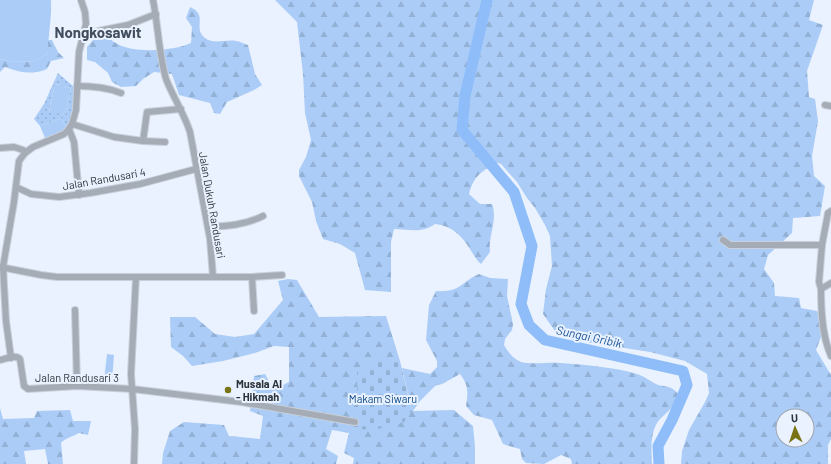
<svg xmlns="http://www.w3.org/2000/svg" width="831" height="464" viewBox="0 0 831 464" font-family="Barlow,sans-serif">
<defs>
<pattern id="forest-firs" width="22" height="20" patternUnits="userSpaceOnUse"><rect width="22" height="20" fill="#abccf7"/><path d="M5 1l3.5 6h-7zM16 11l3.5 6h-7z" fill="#93b0d5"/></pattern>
<pattern id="cemetery-stones" width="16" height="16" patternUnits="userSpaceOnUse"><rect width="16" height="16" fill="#abccf7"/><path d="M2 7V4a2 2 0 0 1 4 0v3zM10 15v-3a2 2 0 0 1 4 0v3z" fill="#93b0d5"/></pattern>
<pattern id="garden-dots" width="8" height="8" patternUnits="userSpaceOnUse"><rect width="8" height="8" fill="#abccf7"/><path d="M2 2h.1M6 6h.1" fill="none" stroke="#93b0d5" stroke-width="1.8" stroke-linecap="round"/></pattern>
</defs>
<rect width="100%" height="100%" fill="#e9f2fe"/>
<g fill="#abccf7">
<path d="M0,0H51C52,18 48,35 48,53L36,61L13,62L0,59Z"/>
<polygon points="55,84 71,88 65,115 49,112"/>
<polygon points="62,118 66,130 45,138 40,126"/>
<polygon points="107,354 114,355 112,382 104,381"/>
</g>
<g fill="url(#forest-firs)" fill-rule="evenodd">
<path d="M275,0H814L809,20L823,25L807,71L809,97L815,99L818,121L812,156L814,176L825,186L820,216L793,218L792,233L768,255L764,269L774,283L775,296L799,298L801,308L817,311L824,329L816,350L831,375V439L828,445V464H681L682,451L689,430L705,402L709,393L707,374L685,361L650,352L573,340L555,331L543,314L546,289L552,266L550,236L545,225L535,208L527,198L517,182L501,164L498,163C482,170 473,177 469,194L480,204H492C498,220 488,236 490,252L481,264C476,260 474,255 470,249C461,235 452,226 435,224C421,234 409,229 394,229L391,242V292L365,290L355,253L340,244L323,239L316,221L312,202L299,176V170L306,157L311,140L305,113L303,74L297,22ZM783,416H807V440H783Z"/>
<path d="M190,7C209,15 192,28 205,38C214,45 225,39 236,41C240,41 244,44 248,45L255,74L262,85L254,90L227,102L220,114L214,113L210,103L179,95L172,74L154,72L143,79L136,86L121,87L112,82L108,73L95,62L87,60V47L94,39L109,37C111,39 113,42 116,43C132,54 174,51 191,43L192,27L186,18Z"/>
<path d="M48,40H52L58,52L64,58L51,61L47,69C32,75 20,73 5,67L0,72V59L13,62L36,61L48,53Z"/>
<path d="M479,274L490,278L508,279L507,296L513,324L512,330L505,339L504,345C508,352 513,359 521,362C533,365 548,362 561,363C586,365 613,367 637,374C644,376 650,381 656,384C665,388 670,384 678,394C675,407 669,410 660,419C650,429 651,451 652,464H572L571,459L561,455L544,464L526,463L522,459L520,449L509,446L503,444L492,420L474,415L466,406C468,392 469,386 460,374L442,384L435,386L420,401L413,411L454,410L473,426L475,447V464H353L354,458L344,453L349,433L332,430L326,449L338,456L336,464H162L163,453L170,431L184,422L224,425L229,436L260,439L263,416L250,411L254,376L265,374L271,385L281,386L289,382V347L274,346L255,353L223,361L192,366L183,356L171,347L170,317H195L215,334L235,337L254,334L283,300L278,281L288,279L297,280L319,317L386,316L400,361H378L412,411L402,368L430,374L437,367V361L426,340L429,305L436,291C460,293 461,282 479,274Z"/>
<path d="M0,408L3,419L34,418L37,411L70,410L73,421H91L88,435L79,433C74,436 65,438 61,443L63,464H48L45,449L24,451L26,464H0Z"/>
</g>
<polygon fill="url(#cemetery-stones)" points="378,361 400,361 412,411 404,422 374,430 358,429 357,372"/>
<path fill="url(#garden-dots)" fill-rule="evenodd" d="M58,73L74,87C74,101 74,117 66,130L62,118L40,126L34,119L44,104ZM55,84L71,88L65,115L49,111Z"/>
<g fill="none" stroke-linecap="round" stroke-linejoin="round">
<polyline stroke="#8ebdf9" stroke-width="11" points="487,0 465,96 462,130 514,192 532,246 521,304 529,325 545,340 683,371 687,385 672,420 658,446 659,464"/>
<defs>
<g id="street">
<path d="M153,0C158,25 159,55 166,79C173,97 184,113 190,132L210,239L213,277"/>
<polyline points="84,34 128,25 156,14"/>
<path d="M77,86C93,86 106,87 121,93"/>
<polyline points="825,105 831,106"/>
<polyline points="72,124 114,137 143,141 165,142"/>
<polyline points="69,129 74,142 79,195"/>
<polyline points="143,141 147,112 181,109"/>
<polyline points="0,148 14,147 23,150 25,153"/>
<polyline points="16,187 31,194 59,197 90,193 140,184 196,169"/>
<path d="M208,227C228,226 245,225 263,216"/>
<polyline points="723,240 730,245 822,245 819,282 821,289"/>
<polyline points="822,245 828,213 831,211"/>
<polyline points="0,267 41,275 57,277 252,277 282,275"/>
<polyline points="252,277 254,311"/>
<path d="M831,283L821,289C821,311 822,336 831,356"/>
<polyline points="75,310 77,386"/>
<polyline points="11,358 6,321 3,267 14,202 19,161 25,153 33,147 64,134 69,129 72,124 76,110 79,52 86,24 85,12 81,0"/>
<path d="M0,360C6,359 15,354 20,359L24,386L28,389L77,386L132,389L241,402L355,422"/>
<polyline points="134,464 135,429 131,374 136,277"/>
</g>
</defs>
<use href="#street" stroke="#c7d0db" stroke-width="8"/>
<use href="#street" stroke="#a6acb5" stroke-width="6"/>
</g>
<circle fill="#7a7315" stroke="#e9f2fe" stroke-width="1.5" cx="228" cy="390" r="4"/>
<g text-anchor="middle" stroke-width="4" stroke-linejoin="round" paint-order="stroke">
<g font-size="11" fill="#2d333b" stroke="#e9f2fe">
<text transform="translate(104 179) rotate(-10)" y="4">Jalan Randusari 4</text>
<text transform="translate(212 205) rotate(80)" y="4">Jalan Dukuh Randusari</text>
<text x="77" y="382">Jalan Randusari 3</text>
</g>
<g font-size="11" font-weight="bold" fill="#2d333b" stroke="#e9f2fe" text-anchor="start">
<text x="236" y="388">Musala Al<tspan x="236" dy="13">- Hikmah</tspan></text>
</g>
<g font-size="11" fill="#0b4889" stroke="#e9f2fe">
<text x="383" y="403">Makam Siwaru</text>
</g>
<g font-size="12" font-style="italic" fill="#1c5598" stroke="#e9f2fe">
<text transform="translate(589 337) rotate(12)" y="4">Sungai Gribik</text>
</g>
<g font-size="15" font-weight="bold" fill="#424e5e" stroke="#e9f2fe">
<text x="98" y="38">Nongkosawit</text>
</g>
</g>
<g transform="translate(795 428) rotate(357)"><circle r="19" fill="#e9f2fe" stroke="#9ea6b0"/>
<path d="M0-3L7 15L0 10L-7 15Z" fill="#7a7315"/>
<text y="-6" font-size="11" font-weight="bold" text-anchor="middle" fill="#2d333b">U</text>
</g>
</svg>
